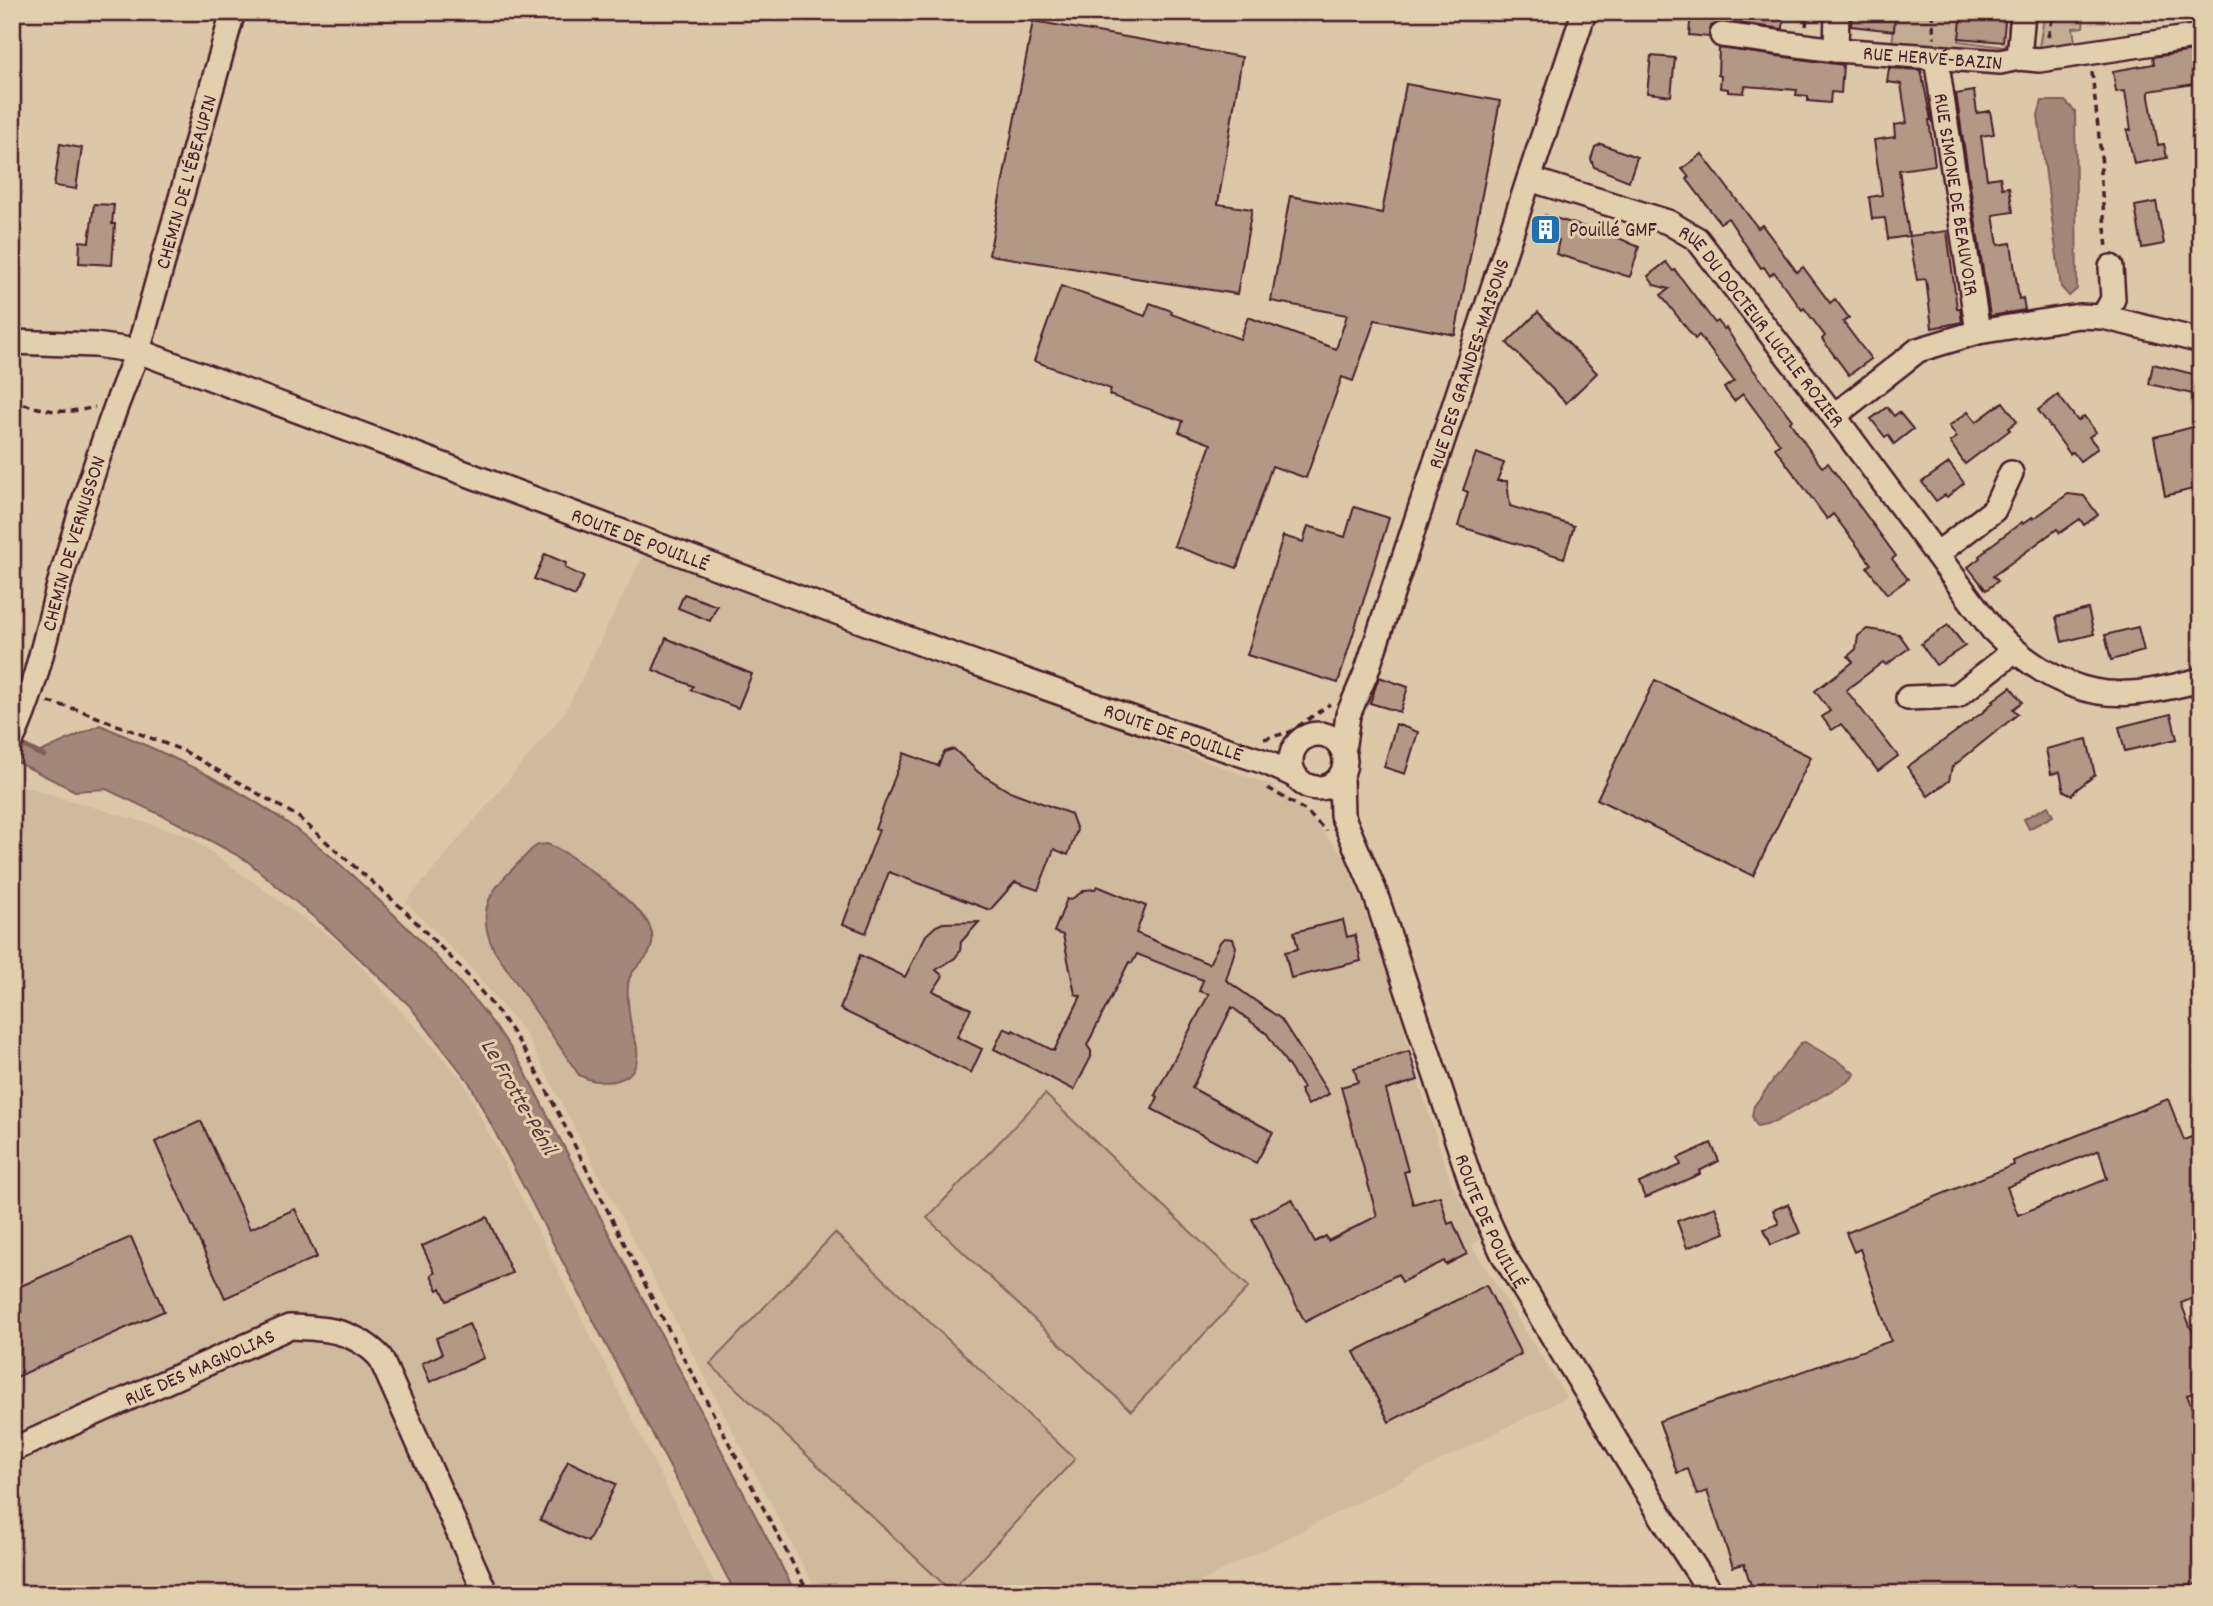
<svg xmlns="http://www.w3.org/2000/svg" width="2213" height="1606" viewBox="0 0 2213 1606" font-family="Dekko,sans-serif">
<rect width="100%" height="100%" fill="#dcc8a8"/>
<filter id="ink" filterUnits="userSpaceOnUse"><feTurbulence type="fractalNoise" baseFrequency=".0143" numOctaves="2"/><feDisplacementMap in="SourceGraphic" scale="14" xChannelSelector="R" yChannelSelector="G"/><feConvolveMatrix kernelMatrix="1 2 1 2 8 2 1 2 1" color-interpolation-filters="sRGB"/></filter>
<g filter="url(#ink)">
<g fill="#d0ba9e">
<polygon points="644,553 1270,785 1297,803 1345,857 1391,981 1418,1080 1449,1177 1480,1240 1472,1246 1567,1397 1176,1594 818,1594 525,1033 469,966 406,902 565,712"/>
<polygon points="16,784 187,835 343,946 462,1079 720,1594 12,1594 12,788"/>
</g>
<g fill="#c4ac93" stroke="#87665f" stroke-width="2">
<polygon points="1896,12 1962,12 1959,41 2004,47 2007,43 2010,12 2016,12 2010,48 2005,52 1892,44"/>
<polygon points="2045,12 2085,12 2083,27 2073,28 2076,48 2038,53"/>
<polygon points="1045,1094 1249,1287 1131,1411 927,1218"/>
<polygon points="835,1233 1075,1459 951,1591 710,1364"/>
</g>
<g fill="#a38778" stroke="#7f5d59" stroke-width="2">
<polygon points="2042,101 2065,101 2075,111 2077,289 2069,296 2061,287 2038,115"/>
<path d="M100,725C167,754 234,784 293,827C325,849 354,877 382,903C434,953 483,1003 521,1064L796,1594H736L469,1082L409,1005L329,930L246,860L176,822L106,789L75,791L15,761L25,746L36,754Z"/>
<polygon points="2048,806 2053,816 2029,829 2024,819"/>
<path d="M547,844C569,851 636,903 648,923C652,930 653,937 652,944C650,961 629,967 628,985C627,999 629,1019 633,1033C634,1038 637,1043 637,1049C641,1084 603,1088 579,1075L494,950C470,900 501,883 532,849L538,845Z"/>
<polygon points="1805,1042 1841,1063 1855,1074 1849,1081 1775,1122 1757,1126 1752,1116 1754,1106 1801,1043"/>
</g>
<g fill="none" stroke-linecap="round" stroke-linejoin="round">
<polyline stroke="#7f5d59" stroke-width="5" points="18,743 44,756"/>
</g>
<g fill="#b39985" stroke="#4a1f2b" stroke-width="2" fill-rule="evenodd">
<polygon points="1691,12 1784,12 1783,29 1723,21 1711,26 1709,37 1689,35"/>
<polygon points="1852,12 1895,12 1894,31 1851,26"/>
<polygon points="1962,12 2006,12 2003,42 1959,38"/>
<polygon points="1033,21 1242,57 1218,204 1252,209 1237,294 989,255"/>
<polygon points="1719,48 1843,65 1841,93 1831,92 1830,103 1808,101 1808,96 1796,95 1797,90 1745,86 1744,93 1728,92 1728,89 1720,88 1721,76 1718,75"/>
<polygon points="2201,50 2201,83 2149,91 2149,97 2158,145 2164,144 2167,158 2134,164 2127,130 2131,130 2125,91 2116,92 2113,71 2154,64 2153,57"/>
<polygon points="1651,56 1675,58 1671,96 1647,93"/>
<polygon points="1889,68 1921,70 1931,120 1929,120 1935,165 1899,170 1909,236 1888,239 1885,218 1872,219 1869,197 1882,195 1874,140 1895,137 1894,125 1907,123 1901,84 1887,82"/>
<polygon points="1406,84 1500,101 1455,335 1375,320 1353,381 1342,377 1306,478 1272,466 1237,568 1174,546 1211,444 1179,432 1183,421 1109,395 1111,389 1034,361 1061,286 1145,316 1150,303 1172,311 1171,314 1240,339 1248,317 1336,349 1347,315 1271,301 1290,196 1382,213"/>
<polygon points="1974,91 1977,113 1990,111 1994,134 1981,136 1987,179 2000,177 2002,188 2009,187 2013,212 1993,215 1998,245 2011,243 2019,299 2023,298 2025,310 1990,316 1956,94"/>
<polygon points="60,144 82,148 76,189 54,186"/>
<polygon points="1601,144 1637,157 1629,181 1594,167 1591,159 1595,147"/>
<polygon points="1702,154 1758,228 1762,225 1797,272 1803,267 1830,303 1835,299 1849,318 1843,322 1871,359 1849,375 1822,339 1825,336 1804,308 1802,310 1774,272 1770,276 1764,267 1761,268 1728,218 1720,223 1687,179 1689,177 1682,169"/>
<polygon points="2156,202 2164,244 2142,248 2135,206"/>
<polygon points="94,204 114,205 112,224 115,224 112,265 79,263 80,241 89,242"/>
<polygon points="1545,215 1614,236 1639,247 1630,277 1556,254 1559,240 1540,234"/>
<polygon points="1947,231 1957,308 1960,308 1962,322 1932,328 1926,279 1917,280 1909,236"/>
<polygon points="1666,262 1673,271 1675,270 1715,323 1718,321 1724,329 1726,328 1752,368 1792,420 1790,422 1815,458 1822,467 1828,463 1896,556 1892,559 1908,579 1887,594 1867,567 1871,564 1833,514 1827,519 1775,448 1780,444 1743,394 1734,401 1724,388 1734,381 1699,335 1695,339 1661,295 1669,289 1654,285 1648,276"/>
<polygon points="1538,312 1597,373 1566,403 1507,343"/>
<polygon points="2153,364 2201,376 2201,396 2149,384"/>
<polygon points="2058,395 2078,421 2084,416 2096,432 2089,437 2098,448 2080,461 2073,452 2070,454 2038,410"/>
<polygon points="2003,402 2017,421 2008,428 2010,430 1965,464 1950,442 1957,437 1949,426 1968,412 1976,422"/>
<polygon points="1887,407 1894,416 1899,412 1913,429 1894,444 1888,435 1885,437 1871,419"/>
<polygon points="2201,425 2201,487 2165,496 2154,437"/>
<polygon points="1476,453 1504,463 1497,481 1507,481 1510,506 1574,526 1564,558 1458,526 1468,492 1463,490"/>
<polygon points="1949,463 1964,483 1947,497 1945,495 1936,501 1922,482"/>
<polygon points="2068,494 2084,496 2098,515 2084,525 2080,519 2060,533 2057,529 1993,576 1998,581 1986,590 1968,567 1980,558 1979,556 1987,550 1986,549 2022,522 2023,524 2032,517 2033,519"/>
<polygon points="1354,507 1389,518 1338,683 1247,655 1283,536 1303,542 1308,526 1345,537"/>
<polygon points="545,554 566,563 565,568 584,577 575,596 534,579"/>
<polygon points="684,594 717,606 710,621 678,608"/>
<polygon points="2088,609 2094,634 2062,642 2056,617"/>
<polygon points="1948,625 1965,646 1936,665 1921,644"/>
<polygon points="2138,627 2144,651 2111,660 2105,635"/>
<polygon points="1867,629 1899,634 1909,648 1886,665 1883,662 1846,690 1898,756 1878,771 1841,724 1832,730 1822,717 1830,711 1815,691 1853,662 1848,656 1856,649 1858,636"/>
<polygon points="666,638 752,674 738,708 691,690 693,686 653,670"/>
<polygon points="1379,677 1408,687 1400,712 1370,703"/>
<polygon points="1655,680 1811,757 1753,876 1597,799"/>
<polygon points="2011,687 2022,702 2013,709 2018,714 1952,767 1949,781 1928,796 1907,767 1986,710 1985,709 1994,702 1992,701"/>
<polygon points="2171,714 2177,739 2125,751 2119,727"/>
<polygon points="1396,724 1418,732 1405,774 1384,767"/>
<polygon points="2087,739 2095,775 2077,789 2072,795 2064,791 2060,772 2051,774 2046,749"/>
<polygon points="954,749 978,772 1007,790 1071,814 1077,830 1068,855 1054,849 1038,890 1015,882 990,910 889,872 866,933 843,924 879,830 875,829 904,753 938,766 944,752"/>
<polygon points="1097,886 1146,906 1136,933 1209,964 1220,942 1224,938 1233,939 1236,947 1226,980 1281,1019 1329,1094 1308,1105 1300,1090 1303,1088 1267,1034 1232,1007 1192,1088 1273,1132 1256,1163 1152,1109 1158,1097 1155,1095 1209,994 1199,991 1203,980 1137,954 1132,963 1129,962 1087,1045 1091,1051 1091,1057 1074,1090 994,1049 1004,1028 1012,1032 1013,1030 1054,1051 1081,996 1075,994 1063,935 1054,932 1067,899 1070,900 1085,890 1095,889"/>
<polygon points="1343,920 1347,937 1355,935 1361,961 1291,978 1285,952 1298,949 1294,932"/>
<polygon points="979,922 961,942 960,951 955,958 936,970 943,976 933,991 971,1009 957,1037 982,1049 971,1073 840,1009 860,955 905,977 926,935 936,926 943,923"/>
<polygon points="1409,1051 1418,1080 1386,1090 1408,1171 1404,1172 1413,1204 1440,1196 1448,1224 1453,1222 1467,1254 1446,1265 1444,1261 1402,1282 1398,1274 1305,1322 1252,1219 1292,1199 1315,1242 1326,1236 1328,1241 1377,1216 1341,1087 1358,1082 1354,1068"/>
<path d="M2168,1099L2184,1140L2201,1133V1295L2181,1303L2201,1354V1390L2187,1395L2201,1431V1582L2168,1594H1766L1763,1584L1752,1588L1744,1564L1733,1567L1707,1491L1697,1495L1688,1469L1677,1473L1659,1421L1891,1341L1860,1249L1854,1252L1846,1233L2014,1165L2013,1161ZM2099,1150L2107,1179L2018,1215L2007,1187Z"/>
<polygon points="201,1121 250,1229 295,1209 317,1257 225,1298 155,1142"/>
<polygon points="1711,1143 1719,1161 1699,1171 1700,1174 1645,1198 1639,1183 1681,1165 1678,1158"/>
<polygon points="1788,1204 1800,1233 1771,1245 1764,1229 1779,1224 1773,1210"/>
<polygon points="1715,1207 1725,1233 1687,1248 1677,1221"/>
<polygon points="487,1217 512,1273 447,1301 441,1288 438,1290 431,1275 435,1273 422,1246"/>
<polygon points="131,1237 164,1311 12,1379 12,1290"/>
<polygon points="1486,1285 1521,1354 1389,1422 1354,1352"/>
<polygon points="469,1324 484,1358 430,1382 422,1363 442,1354 436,1338"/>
<polygon points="568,1461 616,1484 588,1542 540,1520"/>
</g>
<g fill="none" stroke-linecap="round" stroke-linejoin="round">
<defs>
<g id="street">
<path id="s1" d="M1837,12L1836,50L2000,62L2019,58L2023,12"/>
<polyline points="1722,35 1836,50"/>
<path id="s2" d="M1936,58L1978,332"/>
<polyline points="2019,58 2039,60 2201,36"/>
<path id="s3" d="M1529,179L1668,222L1697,239L1834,416L1992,629C2029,667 2076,698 2131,693C2155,692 2178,685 2201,680"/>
<polyline points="2103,317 2201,341"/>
<path id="s4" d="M12,342L95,345L138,351L933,648L1143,722L1265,762L1294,775"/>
<polyline points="1834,416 1918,350 1978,332 2079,316 2103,317 2113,299 2111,267"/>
<polyline points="1937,554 1994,510 2011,473"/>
<polyline points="1908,698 1957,696 2003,660 2012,650"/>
<circle cx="1318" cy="761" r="27"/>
<path id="s5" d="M12,739C35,691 45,637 59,585C82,506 106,426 138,351L233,12"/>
<path id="s6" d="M1343,751L1348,715L1366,673L1584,12"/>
<path id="s7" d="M1341,776L1342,815L1374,890L1473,1188L1503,1254L1665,1522L1712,1594"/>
<path id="s8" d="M12,1450L289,1327C325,1328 354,1330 380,1357L486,1594"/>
</g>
</defs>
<use href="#street" stroke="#4a1f2b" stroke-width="28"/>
<g stroke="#4a1f2b" stroke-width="3.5" stroke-dasharray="7 5" stroke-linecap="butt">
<polyline points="1932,12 1934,38"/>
<polyline points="1806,26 1808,12"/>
<polyline points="2048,37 2054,12"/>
<polyline points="2092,72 2102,165 2100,172 2107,249"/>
<path d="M12,400C43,411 63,415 95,407"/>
<polyline points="48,702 79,710 184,751 297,816 403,909 463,970 499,1013 521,1045 543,1083 653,1300 809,1594"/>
<polyline points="1264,739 1290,732 1330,704"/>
<polyline points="1268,788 1306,811 1326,831"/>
</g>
<use href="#street" stroke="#e2cfad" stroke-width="23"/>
</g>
</g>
<defs>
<symbol id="building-square" viewBox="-11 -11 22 22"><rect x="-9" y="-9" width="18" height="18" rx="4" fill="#1f6fb2" stroke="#e2cfad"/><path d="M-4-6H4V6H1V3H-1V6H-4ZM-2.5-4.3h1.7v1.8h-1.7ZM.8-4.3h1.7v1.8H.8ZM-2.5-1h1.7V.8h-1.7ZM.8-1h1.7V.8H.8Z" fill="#fff"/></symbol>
</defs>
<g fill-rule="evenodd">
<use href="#building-square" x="1528" y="212" width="35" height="35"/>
</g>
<g text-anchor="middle" stroke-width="6" stroke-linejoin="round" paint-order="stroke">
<g font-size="21" fill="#4a1f2b" stroke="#e2cfad">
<text dy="7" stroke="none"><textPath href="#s1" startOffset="135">RUE HERVÉ-BAZIN</textPath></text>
<text dy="7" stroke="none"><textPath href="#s5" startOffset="584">CHEMIN DE L'ÉBEAUPIN</textPath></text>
<text dy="7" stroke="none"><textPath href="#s2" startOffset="138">RUE SIMONE DE BEAUVOIR</textPath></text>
<text dy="7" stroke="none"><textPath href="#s3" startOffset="287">RUE DU DOCTEUR LUCILE ROZIER</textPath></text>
<text dy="7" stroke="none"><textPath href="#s6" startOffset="408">RUE DES GRANDES-MAISONS</textPath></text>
<text dy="7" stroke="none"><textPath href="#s4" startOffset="663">ROUTE DE POUILLÉ</textPath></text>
<text dy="7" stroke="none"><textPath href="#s5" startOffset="205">CHEMIN DE VERNUSSON</textPath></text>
<text dy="7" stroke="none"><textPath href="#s4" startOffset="1230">ROUTE DE POUILLÉ</textPath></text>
<text dy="7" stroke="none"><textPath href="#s7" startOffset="472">ROUTE DE POUILLÉ</textPath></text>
<text dy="7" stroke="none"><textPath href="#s8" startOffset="205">RUE DES MAGNOLIAS</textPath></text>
</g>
<g font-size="21" fill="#4a1f2b" stroke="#e2cfad" text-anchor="start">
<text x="1569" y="236">Pouillé GMF</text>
</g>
<g font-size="23" font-style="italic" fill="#5c343a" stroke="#e2cfad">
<text transform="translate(520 1096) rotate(60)" y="8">Le Frotte-Pénil</text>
</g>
</g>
<rect width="2213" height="1606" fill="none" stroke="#e2cfad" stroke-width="42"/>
<rect x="21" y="21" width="2171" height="1564" fill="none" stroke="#4a1f2b" stroke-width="2.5" filter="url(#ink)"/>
</svg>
